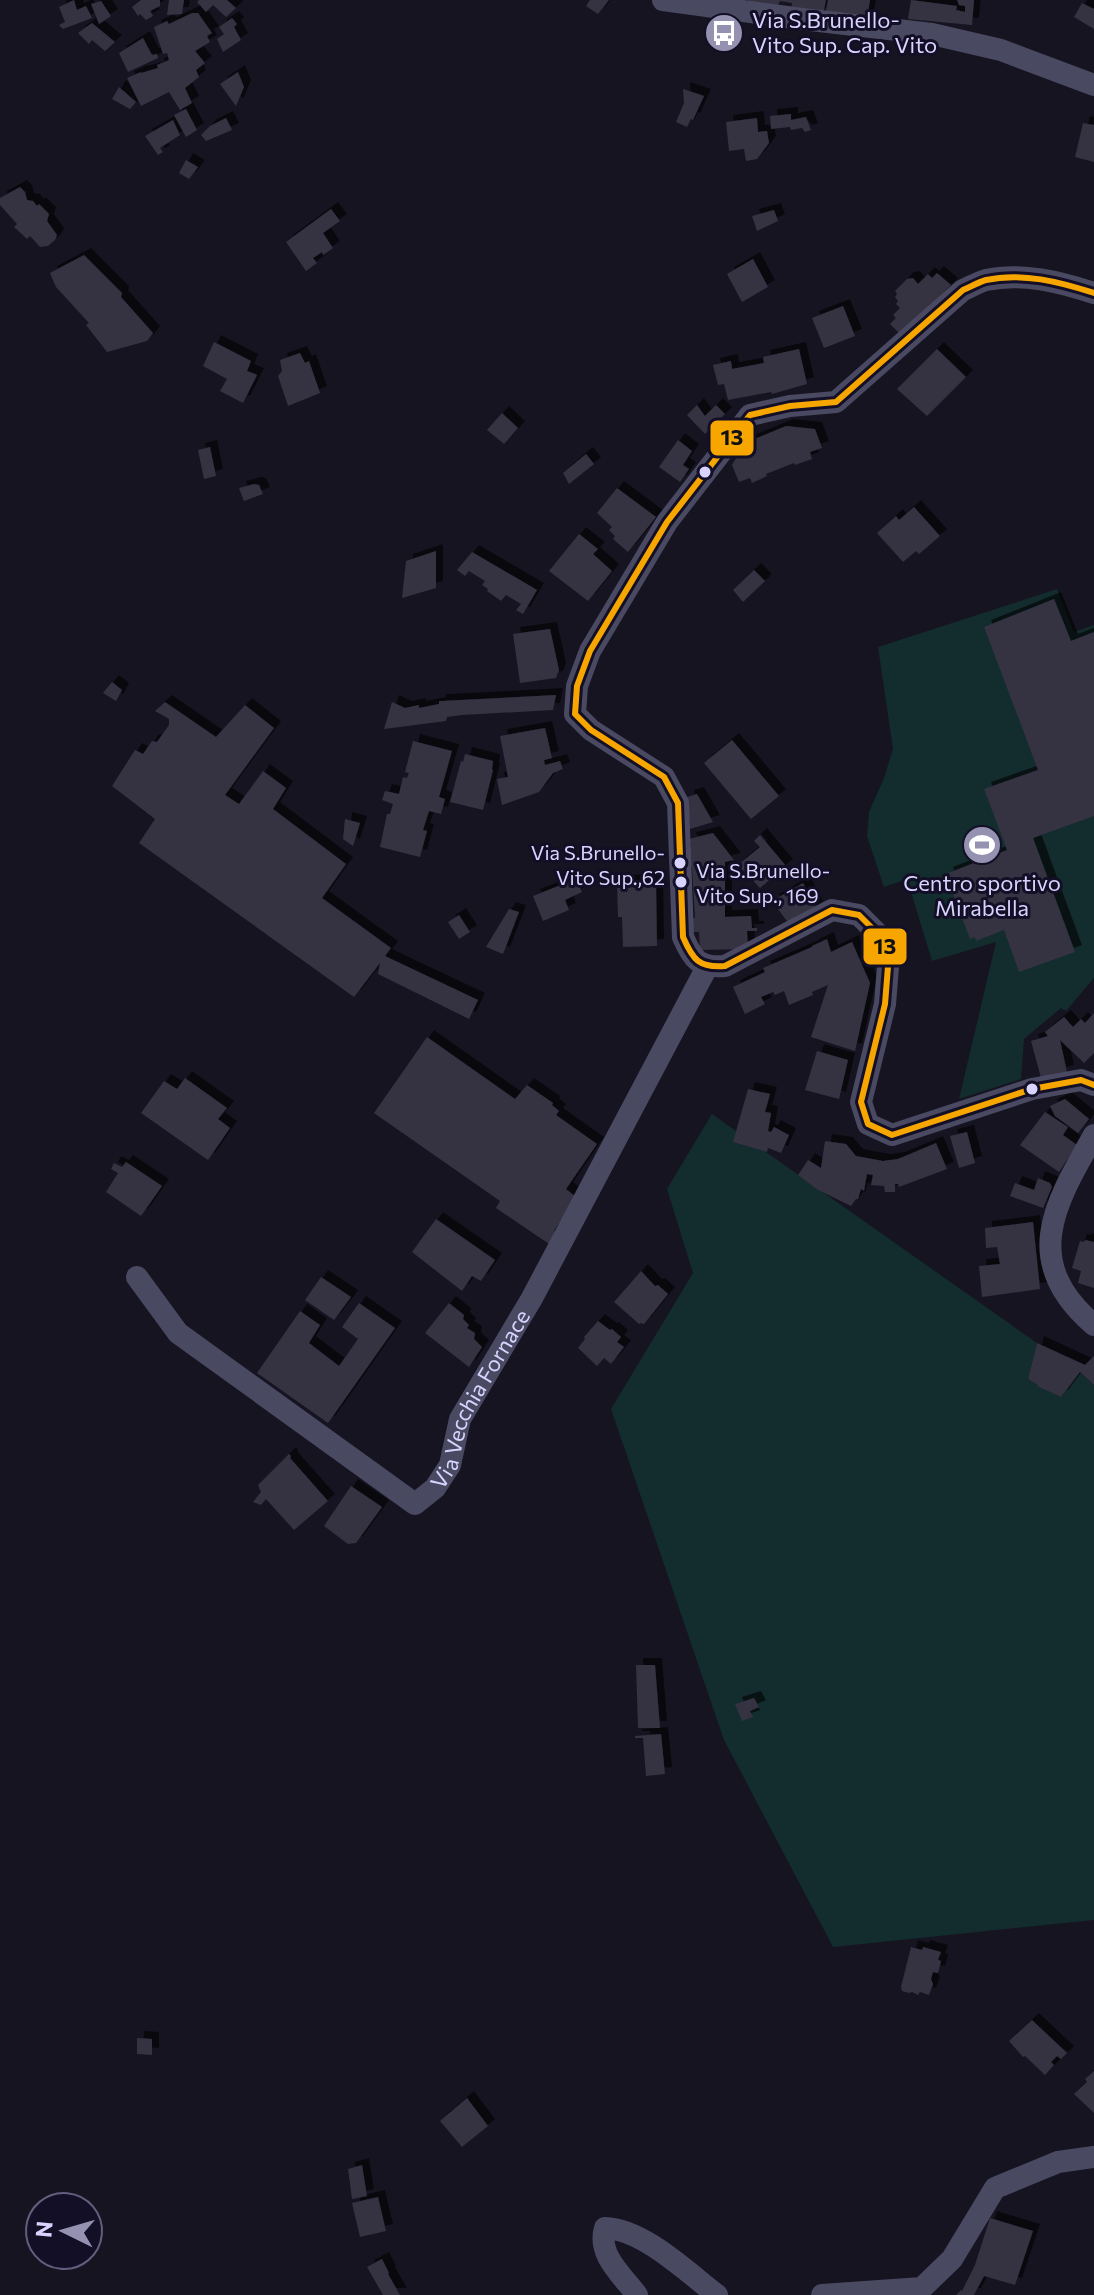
<svg xmlns="http://www.w3.org/2000/svg" width="1094" height="2295" viewBox="0 0 1094 2295" font-family="Commissioner,sans-serif">
<defs>
<filter id="shadow"><feDropShadow dx="7" dy="-7" stdDeviation="0" flood-color="#0009"/></filter>
</defs>
<rect width="100%" height="100%" fill="#161421"/>
<g fill="#132c2d">
<polygon points="1057,589 1074,632 1094,625 1094,978 1066,1011 1061,1008 1024,1039 1021,1079 959,1099 996,942 932,961 907,879 884,887 867,836 869,812 884,778 893,749 878,647"/>
<polygon points="712,1114 1037,1343 1028,1379 1061,1397 1080,1372 1094,1385 1094,1920 833,1947 724,1740 611,1409 693,1273 667,1189"/>
</g>
<g fill="#343243" filter="url(#shadow)">
<polygon points="74,0 77,10 86,6 92,18 63,29 59,25 65,22 59,7"/>
<polygon points="141,0 160,0 160,6 150,11 153,16 146,20 140,14 138,16 132,7"/>
<polygon points="169,0 184,0 182,14 167,15"/>
<polygon points="199,0 227,0 236,8 226,17 213,5 206,12 197,2"/>
<polygon points="590,0 609,0 598,14 586,6"/>
<polygon points="748,0 826,0 823,15 791,11 792,3 780,1 777,8 747,6"/>
<polygon points="828,0 870,0 867,18 825,15"/>
<polygon points="911,0 957,6 956,10 965,12 965,6 959,5 957,0 974,0 972,25 908,19"/>
<polygon points="101,1 111,16 99,24 91,4"/>
<polygon points="1082,3 1094,9 1094,29 1074,17"/>
<polygon points="192,13 198,13 212,33 207,36 210,42 195,51 205,63 196,70 199,77 185,88 192,103 180,110 169,92 141,106 127,78 141,72 141,73 158,68 157,65 169,60 167,53 163,54 154,27 167,21 169,24"/>
<polygon points="232,18 237,24 234,27 241,40 223,52 217,39 224,34 219,27"/>
<polygon points="92,23 115,42 105,51 92,40 89,44 78,33"/>
<polygon points="143,38 152,55 157,54 158,58 128,72 119,53"/>
<polygon points="238,72 244,87 236,106 220,84"/>
<polygon points="119,87 136,102 130,109 112,99"/>
<polygon points="683,89 704,96 693,120 691,119 687,127 676,122 684,103"/>
<polygon points="186,109 197,130 186,137 174,115"/>
<polygon points="791,114 791,120 806,117 811,130 805,132 802,128 791,130 790,127 771,129 770,116"/>
<polygon points="226,118 232,130 206,141 201,135 210,126"/>
<polygon points="757,118 758,132 767,131 769,143 757,159 746,161 744,149 729,151 726,122"/>
<polygon points="173,120 180,135 160,148 163,152 158,155 145,136"/>
<polygon points="1083,123 1094,125 1094,162 1075,157"/>
<polygon points="186,160 198,167 189,179 179,173"/>
<polygon points="20,187 25,192 27,200 33,201 37,206 39,204 49,214 47,221 57,235 55,240 48,246 40,247 30,236 27,239 14,227 17,224 0,205 0,198"/>
<polygon points="331,209 340,221 323,233 333,248 323,255 322,252 313,258 317,263 306,271 286,242"/>
<polygon points="774,210 778,221 757,231 752,216"/>
<polygon points="84,255 122,293 121,297 153,333 147,341 107,352 86,325 89,323 56,287 50,273"/>
<polygon points="753,259 768,287 742,302 727,274"/>
<polygon points="937,273 951,285 901,335 890,324 896,318 893,315 900,308 896,304 898,301 895,297 897,294 895,291 907,279 913,278 918,284 928,274 932,278"/>
<polygon points="843,306 855,336 824,348 812,318"/>
<polygon points="214,342 251,361 247,371 257,375 243,403 220,391 227,379 203,366"/>
<polygon points="799,349 807,384 772,394 771,392 728,400 724,384 718,385 713,365 731,361 732,369 764,363 763,357"/>
<polygon points="937,349 966,377 927,416 897,389"/>
<polygon points="300,353 305,363 309,361 320,393 288,406 278,376 282,371 280,360"/>
<polygon points="697,405 705,416 716,405 725,414 705,434 687,415"/>
<polygon points="502,413 518,428 504,444 487,430"/>
<polygon points="786,426 815,429 822,448 810,452 812,459 795,465 794,463 766,474 767,476 752,483 750,478 739,482 732,465 745,443"/>
<polygon points="678,440 692,451 683,465 689,469 680,482 659,467"/>
<polygon points="210,447 216,476 204,479 198,450"/>
<polygon points="586,454 594,464 569,484 563,473"/>
<polygon points="254,484 259,485 263,494 244,501 239,488"/>
<polygon points="617,488 656,517 628,552 613,539 615,536 609,530 612,527 597,513"/>
<polygon points="914,507 940,536 919,554 916,551 903,562 877,533 896,516 899,520"/>
<polygon points="579,534 598,549 593,554 612,571 588,601 549,571"/>
<polygon points="436,551 436,588 402,598 406,561"/>
<polygon points="472,552 537,590 523,614 516,610 521,604 506,595 501,601 487,591 488,589 482,585 485,581 469,571 465,576 457,570"/>
<polygon points="754,570 765,581 743,602 733,590"/>
<polygon points="1054,599 1071,641 1094,632 1094,816 1033,838 1075,952 1019,972 1004,930 976,941 975,937 970,939 946,874 1007,850 984,789 1038,770 984,627"/>
<polygon points="550,629 559,670 556,678 520,683 513,634"/>
<polygon points="112,682 122,690 116,701 103,693"/>
<polygon points="556,695 553,710 462,715 447,717 446,721 384,729 392,702 405,708 419,705 419,708 439,704 439,701 442,701"/>
<polygon points="165,702 216,737 245,705 274,728 225,795 239,804 263,771 286,788 273,809 346,864 322,898 391,948 385,956 478,1000 469,1019 378,974 380,963 354,997 139,843 155,819 112,786 135,750 143,754 152,741 157,742 169,725 169,719 155,711"/>
<polygon points="545,728 552,758 544,760 545,765 560,761 563,769 553,773 539,792 502,805 497,779 508,777 500,736"/>
<polygon points="732,740 779,796 751,819 704,763"/>
<polygon points="413,741 452,751 439,797 445,799 441,814 429,811 423,830 427,831 420,857 380,847 387,814 390,814 393,804 382,800 385,791 399,794 403,777 407,778 408,775 409,773 405,772"/>
<polygon points="465,754 493,761 492,769 493,770 483,810 450,802 461,761 463,762"/>
<polygon points="697,794 713,822 690,829 687,797"/>
<polygon points="345,819 360,823 353,846 343,839"/>
<polygon points="713,833 734,860 725,862 725,917 751,916 752,928 757,928 757,931 747,931 748,949 700,950 699,932 693,932 693,918 695,918 692,869 687,847 691,845 689,839"/>
<polygon points="760,835 786,866 760,888 738,865 760,847 754,841"/>
<polygon points="576,879 582,892 565,900 569,910 543,921 533,896"/>
<polygon points="656,881 657,946 623,947 622,917 618,917 617,882"/>
<polygon points="803,883 816,908 789,924 772,901"/>
<polygon points="509,909 519,912 503,954 486,947"/>
<polygon points="459,915 470,932 459,939 448,922"/>
<polygon points="827,939 831,952 852,942 870,983 855,1051 811,1037 828,985 812,992 813,995 789,1005 784,991 775,995 773,992 761,997 765,1004 745,1014 733,987 765,972 763,968 812,947 812,946"/>
<polygon points="1094,1013 1094,1053 1084,1063 1060,1040 1067,1072 1041,1078 1031,1041 1048,1036 1045,1032 1064,1017 1073,1027 1081,1019 1085,1023"/>
<polygon points="427,1037 515,1099 527,1085 553,1103 552,1105 559,1111 556,1115 597,1144 566,1189 576,1197 554,1231 562,1235 555,1248 496,1208 500,1201 374,1113"/>
<polygon points="817,1051 848,1060 839,1099 805,1090"/>
<polygon points="185,1078 227,1108 218,1119 230,1128 208,1160 141,1113 164,1081 177,1089"/>
<polygon points="748,1089 770,1094 765,1112 771,1113 768,1131 771,1132 774,1127 789,1135 781,1153 768,1148 767,1152 733,1142"/>
<polygon points="1065,1099 1089,1119 1078,1133 1055,1116 1050,1106"/>
<polygon points="1045,1112 1068,1127 1063,1135 1077,1145 1059,1172 1020,1145"/>
<polygon points="967,1132 975,1163 959,1168 950,1136"/>
<polygon points="825,1141 846,1144 856,1156 883,1161 898,1159 936,1143 947,1169 899,1187 898,1184 895,1184 895,1192 885,1192 884,1186 871,1185 873,1175 867,1174 864,1191 861,1189 858,1199 856,1199 851,1206 818,1190 798,1175 808,1160 821,1168"/>
<polygon points="126,1162 162,1186 141,1216 106,1192 118,1173 111,1169 114,1163 122,1167"/>
<polygon points="1038,1178 1050,1183 1052,1187 1043,1208 1010,1196 1015,1183 1034,1190"/>
<polygon points="436,1219 495,1260 481,1281 472,1276 462,1291 412,1252"/>
<polygon points="1033,1222 1040,1289 982,1297 979,1266 1000,1264 997,1247 986,1248 985,1228"/>
<polygon points="1085,1240 1094,1242 1094,1288 1078,1283 1081,1271 1072,1268 1080,1241 1084,1242"/>
<polygon points="641,1271 655,1286 658,1285 668,1294 644,1324 641,1323 639,1324 614,1302"/>
<polygon points="321,1277 351,1297 334,1320 305,1300"/>
<polygon points="359,1303 395,1328 328,1423 257,1373 300,1311 320,1325 309,1343 339,1366 358,1339 342,1327"/>
<polygon points="449,1303 464,1315 463,1319 469,1325 467,1328 475,1333 474,1339 482,1347 469,1367 425,1333"/>
<polygon points="598,1321 610,1330 612,1329 621,1337 617,1342 624,1347 611,1364 604,1358 597,1366 578,1348 585,1339 584,1337"/>
<polygon points="1037,1343 1085,1365 1094,1356 1094,1385 1080,1372 1061,1397 1037,1386 1038,1385 1028,1379"/>
<polygon points="289,1454 291,1456 290,1458 328,1501 294,1530 266,1499 261,1505 253,1502 261,1492 258,1485"/>
<polygon points="351,1486 382,1507 356,1543 348,1544 324,1526"/>
<polygon points="636,1665 655,1665 660,1728 638,1728"/>
<polygon points="754,1698 759,1707 750,1711 753,1717 742,1721 735,1704"/>
<polygon points="661,1734 665,1774 646,1776 643,1738 635,1738 635,1736"/>
<polygon points="911,1947 922,1950 923,1947 941,1952 938,1960 941,1961 938,1973 933,1972 931,1979 933,1984 929,1995 920,1992 918,1995 912,1992 909,1993 902,1991 901,1987"/>
<polygon points="1032,2020 1067,2053 1061,2059 1057,2056 1051,2062 1054,2065 1045,2075 1025,2056 1023,2057 1009,2041"/>
<polygon points="137,2038 152,2039 152,2055 137,2054"/>
<polygon points="1094,2071 1094,2113 1074,2094 1087,2082 1085,2079"/>
<polygon points="467,2098 488,2126 462,2147 440,2121"/>
<polygon points="362,2165 367,2196 352,2199 348,2169"/>
<polygon points="378,2197 386,2231 360,2237 352,2203"/>
<polygon points="990,2218 1033,2231 1015,2285 984,2276 974,2295 956,2295 961,2290 962,2291 975,2265"/>
<polygon points="382,2259 389,2273 388,2274 400,2295 383,2295 367,2267"/>
</g>
<g fill="none" stroke-linecap="round" stroke-linejoin="round">
<g stroke="#4a4962" stroke-width="22">
<polyline points="663,0 802,19 932,34 1001,50 1094,85"/>
<path d="M1094,293C1060,282 1022,272 986,280C979,282 970,287 963,290L836,402L790,406L750,415L667,522L590,651L577,686L575,714L591,730L664,777L678,803L683,937C693,960 699,968 725,966L832,910L859,915L877,933L889,954L885,1004L861,1102L868,1124L892,1135L1032,1089L1081,1080L1094,1085"/>
<path d="M1094,1135C1054,1205 1020,1262 1094,1325"/>
<path id="s1" d="M137,1277L178,1333L415,1504L435,1488L450,1465L460,1419L532,1298L707,967"/>
<path d="M637,2295C622,2275 597,2255 605,2228C643,2229 687,2272 717,2295"/>
<polyline points="822,2295 922,2288 952,2259 995,2188 1058,2162 1094,2157"/>
</g>
<defs>
<path id="bus-1" d="M1094,293C1060,282 1022,272 986,280C979,282 970,287 963,290L836,402L790,406L750,415L667,522L590,651L577,686L575,714L591,730L664,777L678,803L683,937C693,960 699,968 725,966L832,910L859,915L877,933L889,954L885,1004L861,1102L868,1124L892,1135L1032,1089L1081,1080L1094,1085"/>
</defs>
<use href="#bus-1" stroke="#130f26" stroke-width="12"/>
<use href="#bus-1" stroke="#f7a600" stroke-width="6"/>
</g>
<defs>
<symbol id="bus-disc" viewBox="-11 -11 22 22"><circle r="9.5" fill="#9591b1" stroke="#130f26"/><path d="M-5-6H5V4H4V6H2V4H-2V6H-4V4H-5ZM-3.5-4V0h7V-4ZM-3.5 1.2v1.5H-2V1.2ZM2 1.2v1.5H3.5V1.2Z" fill="#fff"/></symbol>
<symbol id="stadium-disc" viewBox="-11 -11 22 22"><circle r="9.5" fill="#9591b1" stroke="#130f26"/><path d="M0-5a6.5 5 0 1 0 0 10a6.5 5 0 1 0 0-10ZM-3.5-1.8h7v3.6h-7Z" fill="#fff"/></symbol>
</defs>
<g fill-rule="evenodd">
<use href="#bus-disc" x="702" y="11" width="44" height="44"/>
<use href="#stadium-disc" x="960" y="823" width="44" height="44"/>
</g>
<g fill="#d9d4ff" stroke="#130f26" stroke-width="3">
<circle cx="705" cy="472" r="7"/>
<circle cx="680" cy="863" r="7"/>
<circle cx="681" cy="882" r="7"/>
<circle cx="1032" cy="1089" r="7"/>
</g>
<g text-anchor="middle" stroke-width="6" stroke-linejoin="round" paint-order="stroke">
<g font-size="20" fill="#d9d4ff" stroke="#130f26" text-anchor="end">
<text x="665" y="860">Via S.Brunello-<tspan x="665" dy="25">Vito Sup.,62</tspan></text>
<text x="696" y="878" text-anchor="start">Via S.Brunello-<tspan x="696" dy="25">Vito Sup., 169</tspan></text>
</g>
<g font-size="22" fill="#d9d4ff" stroke="#130f26" text-anchor="start">
<text x="752" y="28">Via S.Brunello-<tspan x="752" dy="25">Vito Sup. Cap. Vito</tspan></text>
<text x="982" y="891" text-anchor="middle">Centro sportivo<tspan x="982" dy="25">Mirabella</tspan></text>
</g>
<g font-size="22" fill="#d9d4ff" stroke="#130f26">
<text dy="8" stroke="none"><textPath href="#s1" startOffset="488">Via Vecchia Fornace</textPath></text>
</g>
</g>
<g stroke="#130f26" stroke-width="3">
<rect x="709" y="419" width="46" height="38" rx="8" fill="#f7a600"/>
<rect x="862" y="927" width="46" height="39" rx="8" fill="#f7a600"/>
</g>
<g font-size="22" text-anchor="middle" font-weight="bold" fill="#111">
<text x="732" y="445">13</text>
<text x="885" y="954">13</text>
</g>
<g transform="translate(64 2231) rotate(275)"><circle r="38" fill="#130f26" stroke="#625e7d" stroke-width="2"/>
<path d="M0-6L14 30L0 20L-14 30Z" fill="#9591b1"/>
<text y="-12" font-size="22" font-weight="bold" text-anchor="middle" fill="#d9d4ff">N</text>
</g>
</svg>
